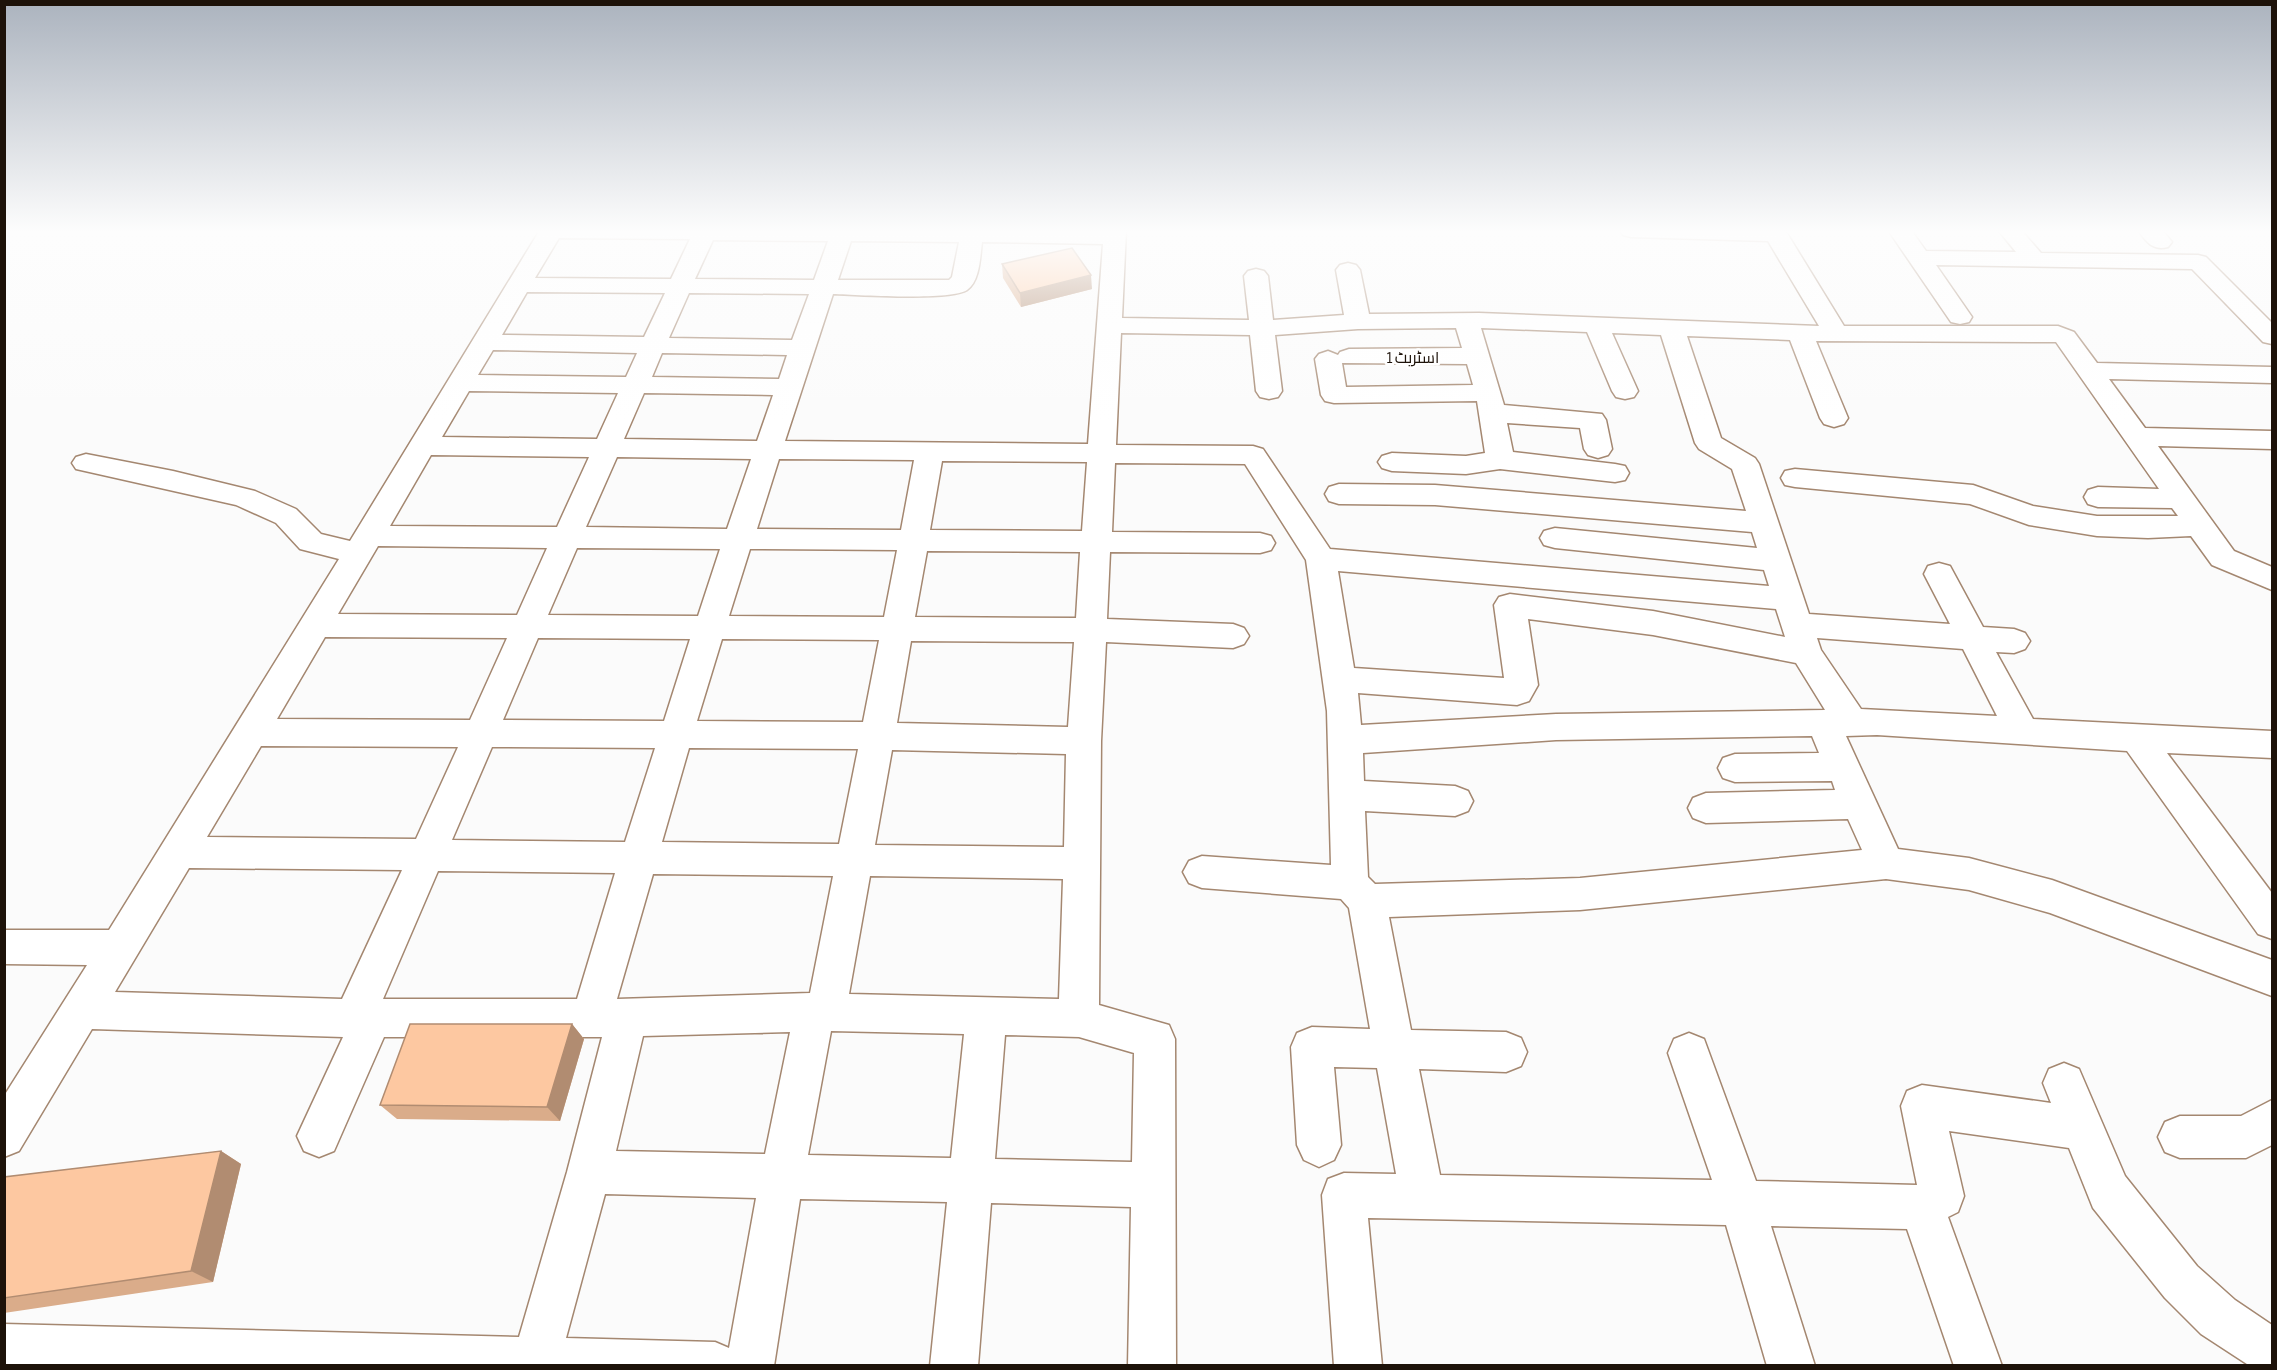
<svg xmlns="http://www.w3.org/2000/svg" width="2277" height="1370" viewBox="0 0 2277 1370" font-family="'Sofia Sans Condensed',Cairo,sans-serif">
<rect width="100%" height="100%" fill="#fbfbfb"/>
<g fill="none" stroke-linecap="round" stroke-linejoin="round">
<defs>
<g id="minor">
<path d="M540,230H1126L1122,318L1249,320L1244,276L1248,271L1256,269L1264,271L1268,276L1273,320L1344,315L1336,270L1340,265L1348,263L1356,265L1360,270L1369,314L1479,313L1819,326L1768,241L1631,237L1623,235L1620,230H1785L1844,326H2058L2074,332L2097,363L2272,367V383L2109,379L2145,428L2272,431V449L2158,446L2234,551L2272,567V590L2212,565L2191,536L2148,538L2097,536L2029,525L1970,504L1795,487L1785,485L1781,478L1785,471L1795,469L1973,485L2033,506L2097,516H2178L2172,508L2098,507L2088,504L2084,497L2088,490L2098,487L2159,489L2056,342L1816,341L1848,418L1844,424L1834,427L1824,424L1820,418L1790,340L1687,336L1721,438L1755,458L1759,464L1809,614L1950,624L1924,574L1928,566L1939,563L1950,566L1983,627L2014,629L2025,633L2030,641L2025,649L2014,653L1996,652L2033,719L2272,731V758L2167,753L2272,893V939L2258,934L2127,751L1877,735L1846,736L1898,849L1969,858L2052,880L2272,960V996L2050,913L1969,890L1886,879L1580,910L1389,917L1411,1030L1506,1032L1521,1038L1527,1052L1521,1066L1506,1072L1419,1069L1440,1175L1712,1180L1668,1053L1674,1039L1689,1033L1704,1039L1756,1181L1917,1185L1901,1106L1907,1091L1922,1085L2051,1103L2043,1083L2049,1069L2064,1063L2079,1069L2125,1176L2197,1266L2235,1300L2272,1325V1366H2250L2201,1334L2165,1298L2093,1208L2069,1148L1949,1131L1964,1196L1958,1212L1948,1217L2002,1366H1954L1907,1229L1771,1226L1815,1366H1767L1726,1225L1368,1218L1382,1366H1334L1322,1195L1328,1179L1344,1173L1396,1174L1377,1068L1334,1067L1341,1145L1334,1160L1319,1167L1304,1160L1297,1145L1291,1047L1297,1033L1312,1027L1370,1029L1349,908L1341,899L1202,888L1189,883L1183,872L1189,861L1202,856L1331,865L1327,711L1306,560L1245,464L1115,463L1112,532L1260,533L1271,536L1275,543L1271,550L1260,553L1110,552L1107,619L1233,624L1244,628L1249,636L1244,644L1233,648L1106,642L1101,741L1099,1005L1169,1025L1175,1039L1176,1366H1128L1131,1207L991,1203L978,1366H930L947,1202L800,1199L774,1366H4V1324L519,1337L567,1172L602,1037H384L334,1151L319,1157L304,1151L297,1136L343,1037L92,1029L19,1151L4,1157V1096L87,965L4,964V930H109L339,559L300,549L276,523L236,505L76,469L72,463L76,457L86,454L173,471L255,491L296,509L321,534L350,541ZM559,238L690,239L671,279L535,278ZM713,240L828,241L814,280L695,279ZM851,241L959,242L952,277L949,280H838ZM982,242L1103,244L1088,444L785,441L833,294C858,295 950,301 967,290C980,281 980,257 982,242ZM527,292L665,293L644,337L502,335ZM689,293L809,294L792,340L669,338ZM1456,328L1462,348L1349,349L1340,352L1338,355L1328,351L1319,354L1315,359L1321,395L1325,401L1334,403L1477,401L1485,453L1466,456L1392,453L1382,456L1378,462L1382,468L1392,471L1466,474L1500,469L1615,482L1625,480L1629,473L1625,466L1615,464L1513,452L1507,423L1580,428L1584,449L1588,455L1598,458L1608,455L1612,449L1606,420L1602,414L1504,405L1481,328L1587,332L1612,391L1616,397L1625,399L1634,397L1638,391L1612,333L1661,335L1695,443L1699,449L1732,469L1746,511L1435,485L1339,484L1329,487L1325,494L1329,501L1339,504L1435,505L1752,532L1757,548L1555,528L1544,531L1540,538L1544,545L1555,548L1764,570L1769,586L1330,549L1263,449L1253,446L1116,445L1121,333L1250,335L1256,391L1260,397L1269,399L1278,397L1282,391L1275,335L1358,329ZM493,350L637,353L626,377L478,375ZM662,353L787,355L779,379L652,377ZM1342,363L1467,364L1473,385L1346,387ZM469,391L618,393L597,439L442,437ZM644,393L773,395L757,441L624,439ZM431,455L589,457L557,527L390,526ZM617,457L751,459L727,529L586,527ZM779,459L914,460L901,530L757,529ZM942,461L1087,462L1082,531L930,530ZM378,546L547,548L517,615L338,614ZM577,548L720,549L698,616L548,615ZM750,549L897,550L884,617L729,616ZM927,551L1080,552L1076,618L915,617ZM1338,571L1776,609L1785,637L1653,611L1510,594L1499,597L1494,605L1504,678L1354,668ZM1528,619L1653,635L1796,663L1825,710L1556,714L1361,725L1358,693L1517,705L1529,701L1538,685ZM325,637L507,638L470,720L277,719ZM538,638L690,639L664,721L503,720ZM1817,638L1963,649L1997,716L1861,709L1821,650ZM722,639L879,640L863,722L697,721ZM911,641L1074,642L1068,727L897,723ZM1812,736L1819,753L1735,754L1723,758L1718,768L1723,778L1735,782L1832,781L1835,790L1706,793L1693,798L1688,808L1693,818L1706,823L1848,819L1862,850L1580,878L1375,884L1368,877L1365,811L1455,816L1468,811L1473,801L1468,791L1455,786L1364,781L1363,753L1556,740ZM261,746L458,747L416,839L207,837ZM492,747L655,748L625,842L452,840ZM689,748L858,749L839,844L662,842ZM892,750L1066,754L1064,847L875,845ZM189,868L402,870L342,999L115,992ZM438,871L615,873L577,999H383ZM653,874L833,876L810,993L617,999ZM870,876L1063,879L1059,999L849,994ZM831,1031L964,1034L951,1158L808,1155ZM790,1032L765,1154L616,1151L643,1036ZM1005,1035L1079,1037L1134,1053L1132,1162L995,1159ZM605,1194L756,1198L729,1348L715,1342L566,1338Z"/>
<polygon points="1888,230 1911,230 1926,251 2016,252 1998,230 2021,230 2041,253 2198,255 2206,257 2272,323 2272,344 2263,342 2192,269 1936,265 1972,317 1969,322 1960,324 1951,322"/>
<path d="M2138,230H2162L2172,242L2168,247C2153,251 2146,242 2138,230Z"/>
<polygon points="2272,1100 2272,1145 2246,1158 2180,1158 2165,1152 2158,1137 2165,1122 2180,1116 2241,1116"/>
</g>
</defs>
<use href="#minor" stroke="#a48770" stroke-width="3"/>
<use href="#minor" fill="#fff" fill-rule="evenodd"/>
</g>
<g fill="#daac8a">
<polygon points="1002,264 1092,289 1021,307 1003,278"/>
<polygon points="572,1024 584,1039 560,1121 397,1119 380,1105"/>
<polygon points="221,1151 241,1164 213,1282 4,1313 4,1177"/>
</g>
<g fill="#b18c71">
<polygon points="1091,275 1092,289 1021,307 1020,293"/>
<polygon points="572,1024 584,1039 560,1121 547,1107"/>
<polygon points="221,1151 241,1164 213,1282 191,1271"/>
</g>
<g fill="#fdc8a1" stroke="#b18c71" stroke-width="1.5">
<polygon points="1072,248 1091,275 1020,293 1002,264"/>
<polygon points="410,1024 572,1024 547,1107 380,1105"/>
<polygon points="221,1151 191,1271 4,1298 4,1177"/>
</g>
<linearGradient id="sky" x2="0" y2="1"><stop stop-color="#abb3be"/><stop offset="0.55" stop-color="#fdfdfd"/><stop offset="1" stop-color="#fdfdfd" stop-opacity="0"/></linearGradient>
<rect width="2277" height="422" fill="url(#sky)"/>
<g text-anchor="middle" stroke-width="5" stroke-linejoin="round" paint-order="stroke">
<g font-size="16" fill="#1d1209" stroke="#fff">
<text x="1413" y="363">اسٹریٹ 1</text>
</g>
</g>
<rect width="2277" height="1370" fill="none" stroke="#1d1209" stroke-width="12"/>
</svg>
